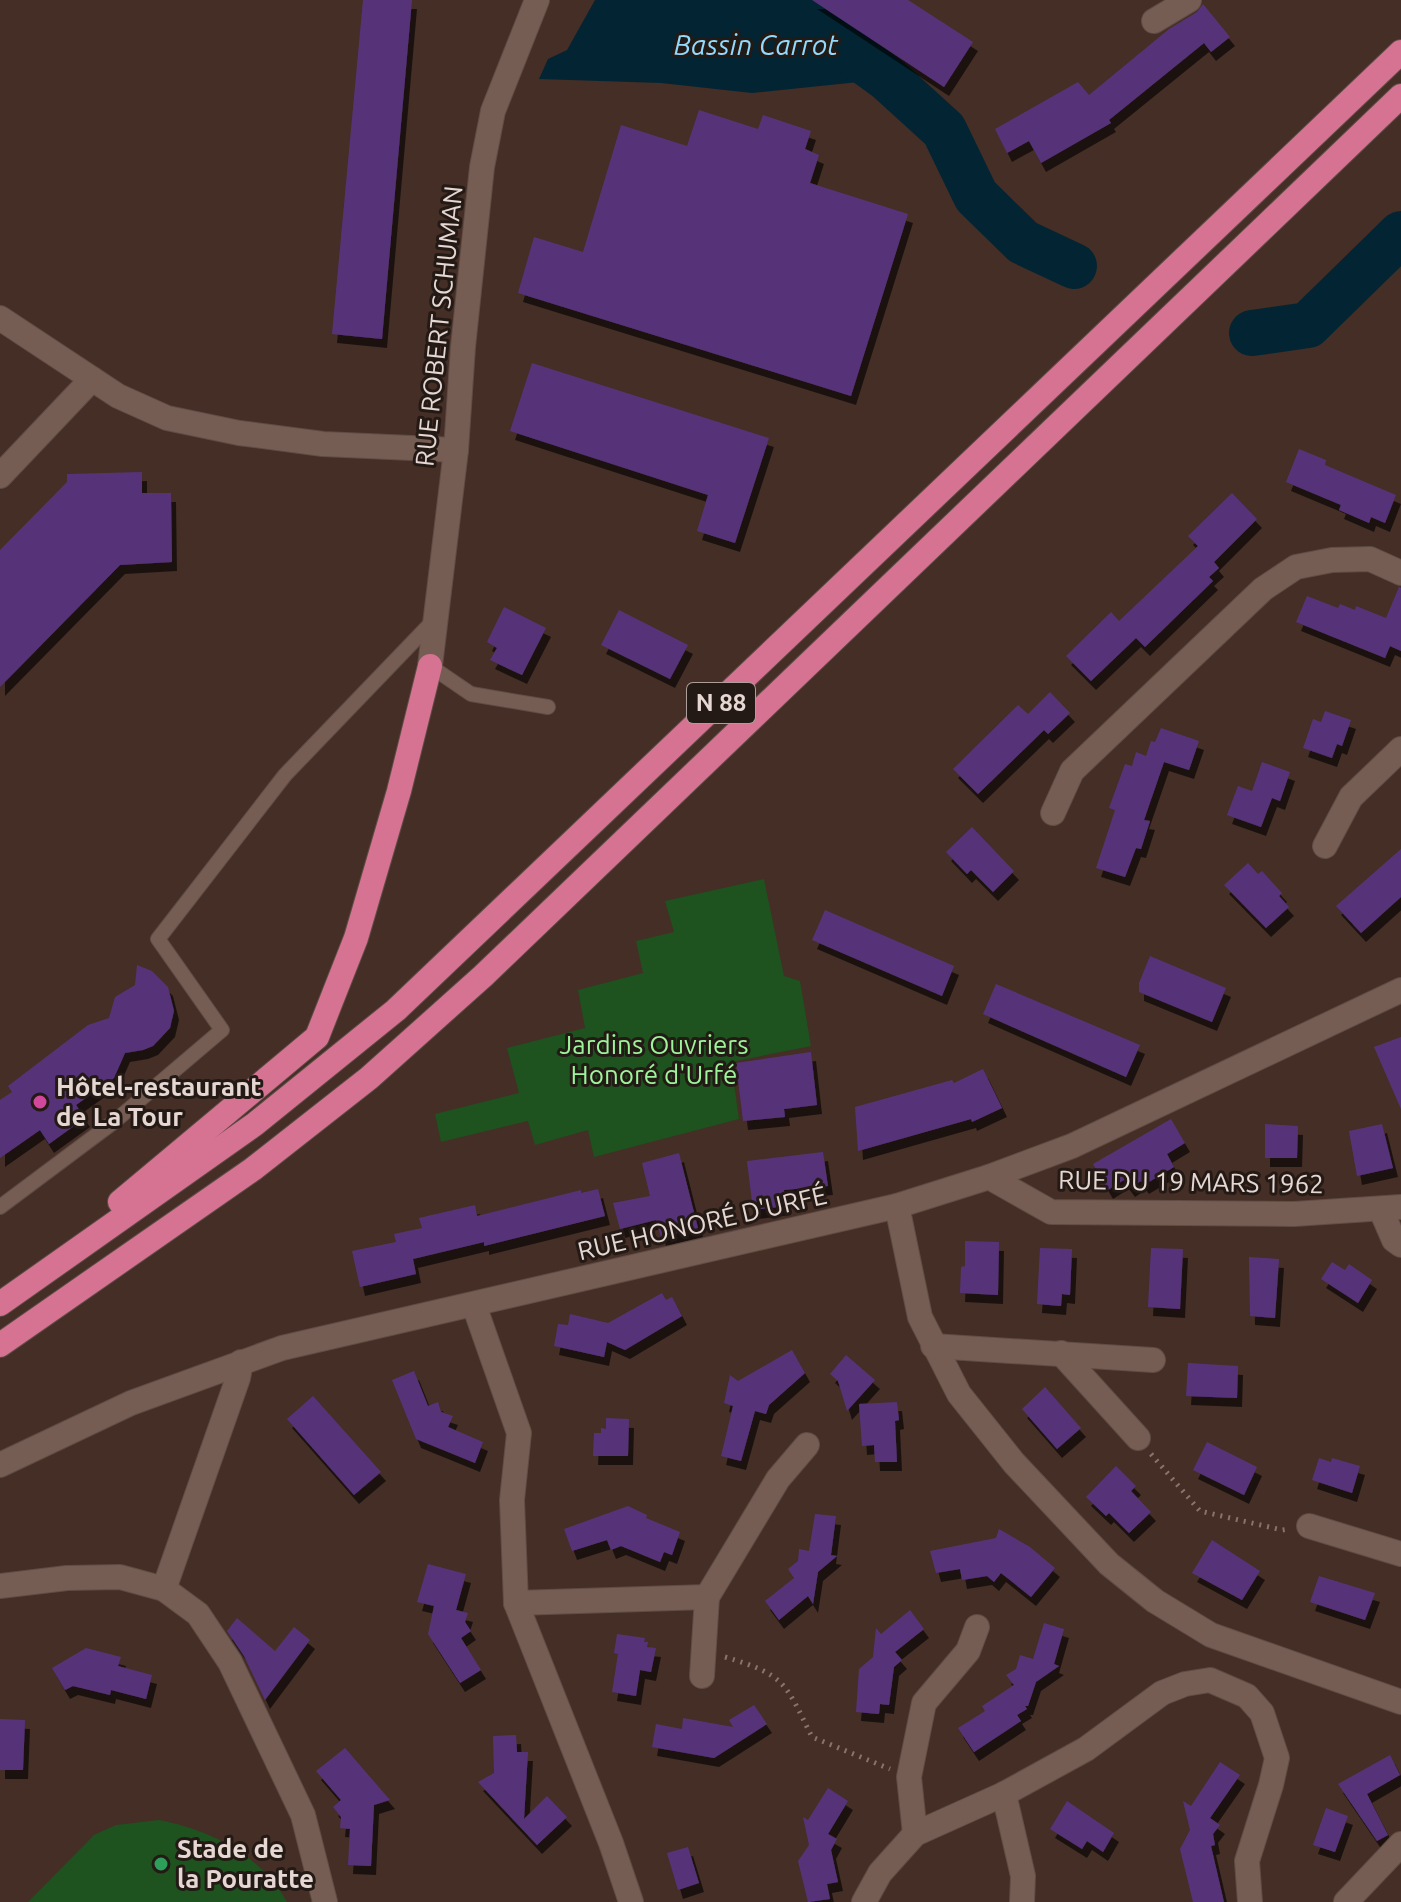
<svg xmlns="http://www.w3.org/2000/svg" width="1401" height="1902" viewBox="0 0 1401 1902" font-family="Ubuntu,sans-serif">
<defs>
<filter id="shadow"><feDropShadow dx="5" dy="9" stdDeviation="0" flood-color="#0009"/></filter>
</defs>
<rect width="100%" height="100%" fill="#442e26"/>
<g fill="#1e521f">
<polygon points="764,879 784,976 800,981 811,1046 731,1062 739,1119 594,1157 588,1130 535,1145 528,1121 441,1142 435,1114 519,1093 507,1048 585,1028 578,990 643,973 636,941 674,932 665,901"/>
<path d="M159,1820C210,1830 260,1854 287,1902H28L94,1835L116,1825Z"/>
</g>
<polygon fill="#032533" points="595,0 779,0 888,79 752,93 661,83 539,79 548,59 567,50"/>
<g fill="none" stroke-linecap="round" stroke-linejoin="round">
<g stroke="#032533" stroke-width="46">
<polyline points="779,0 888,79 944,130 976,196 1023,242 1074,266"/>
<polyline points="1252,333 1308,325 1401,234"/>
</g>
</g>
<g fill="#563379" filter="url(#shadow)">
<polygon points="363,0 412,0 382,339 332,334"/>
<polygon points="812,0 908,0 973,42 944,87"/>
<polygon points="1203,4 1230,37 1211,52 1204,43 1109,120 1111,123 1041,163 1029,141 1007,153 995,129 1078,82 1089,95 1169,29 1197,12"/>
<polygon points="699,110 758,129 763,115 811,131 805,149 819,155 810,183 908,214 851,396 518,293 534,237 583,252 621,125 687,146"/>
<polygon points="532,363 769,438 735,543 697,531 708,495 510,431"/>
<polygon points="1299,449 1326,460 1325,465 1396,495 1385,523 1371,517 1369,523 1339,510 1341,505 1286,482"/>
<polygon points="142,472 142,493 171,493 172,562 120,565 0,687 0,550 67,482 67,474"/>
<polygon points="1232,493 1257,519 1214,562 1219,568 1209,577 1213,581 1145,647 1136,638 1091,681 1066,656 1111,612 1119,621 1198,546 1188,536"/>
<polygon points="1399,587 1401,588 1401,651 1390,646 1385,658 1296,622 1307,596 1338,608 1340,604 1355,610 1356,606 1386,618"/>
<polygon points="504,607 546,628 522,675 490,660 497,648 487,642"/>
<polygon points="619,610 688,645 670,679 601,645"/>
<polygon points="1050,692 1070,713 1048,734 1044,730 978,794 953,769 1018,705 1028,714"/>
<polygon points="1325,711 1351,720 1342,746 1337,744 1332,758 1303,748 1313,719 1321,722"/>
<polygon points="1161,728 1199,741 1189,770 1164,762 1144,820 1150,821 1141,849 1136,848 1125,877 1096,868 1115,810 1109,808 1125,764 1132,766 1136,752 1146,756 1151,741 1155,742"/>
<polygon points="1262,762 1290,772 1280,801 1272,798 1261,827 1227,815 1238,786 1252,791"/>
<polygon points="972,827 1014,871 993,892 971,870 967,874 946,852"/>
<polygon points="1401,849 1401,897 1361,933 1336,906"/>
<polygon points="1248,863 1258,874 1262,871 1282,893 1279,896 1289,907 1266,928 1224,885"/>
<polygon points="825,910 954,966 942,996 812,940"/>
<polygon points="1150,956 1226,988 1212,1022 1139,992 1139,983"/>
<polygon points="137,965 152,971 168,987 174,1011 170,1028 153,1046 143,1050 125,1053 114,1078 76,1105 85,1118 49,1144 40,1130 0,1158 0,1100 12,1092 8,1086 88,1025 109,1018 115,997 135,985"/>
<polygon points="996,984 1140,1045 1126,1077 983,1014"/>
<polygon points="1401,1037 1401,1109 1374,1047"/>
<polygon points="811,1052 817,1105 784,1109 785,1117 743,1121 736,1063"/>
<polygon points="983,1069 1002,1108 972,1122 971,1119 858,1151 855,1107 952,1080 954,1083"/>
<polygon points="1171,1119 1185,1143 1167,1154 1174,1167 1144,1185 1141,1181 1130,1188 1124,1180 1108,1190 1093,1164"/>
<polygon points="1265,1124 1298,1126 1297,1158 1265,1158"/>
<polygon points="1382,1124 1393,1168 1357,1176 1349,1131"/>
<polygon points="823,1152 828,1186 784,1190 786,1206 753,1210 747,1161"/>
<polygon points="679,1153 698,1228 661,1237 656,1220 620,1229 613,1203 650,1196 642,1163"/>
<polygon points="598,1189 605,1216 484,1246 484,1242 413,1259 416,1274 360,1287 352,1251 396,1242 394,1234 422,1228 419,1218 475,1205 477,1216 581,1190 581,1193"/>
<polygon points="965,1241 999,1242 998,1295 960,1293 961,1267 965,1266"/>
<polygon points="1040,1248 1072,1249 1070,1295 1062,1294 1061,1306 1037,1304"/>
<polygon points="1151,1248 1183,1249 1180,1309 1148,1307"/>
<polygon points="1249,1257 1279,1259 1275,1318 1250,1316"/>
<polygon points="1332,1262 1345,1270 1349,1264 1372,1280 1358,1303 1321,1279"/>
<polygon points="662,1293 666,1300 672,1297 682,1316 625,1350 607,1342 604,1357 554,1346 558,1324 568,1325 570,1314 608,1323"/>
<polygon points="792,1350 805,1373 769,1405 766,1414 755,1411 741,1461 721,1456 733,1406 724,1403 730,1375 738,1381"/>
<polygon points="846,1355 875,1380 847,1411 838,1381 830,1374"/>
<polygon points="1188,1363 1238,1366 1237,1398 1186,1396"/>
<polygon points="414,1371 428,1406 438,1402 441,1412 453,1416 448,1427 483,1442 475,1463 416,1439 392,1380"/>
<polygon points="1045,1387 1081,1428 1057,1449 1022,1409"/>
<polygon points="313,1396 381,1472 354,1495 287,1419"/>
<polygon points="897,1402 899,1420 895,1421 897,1462 875,1462 874,1445 862,1446 859,1404"/>
<polygon points="606,1418 629,1419 628,1456 593,1456 594,1433 601,1433 601,1428 606,1429"/>
<polygon points="1207,1442 1257,1467 1244,1495 1193,1470"/>
<polygon points="1319,1458 1331,1462 1332,1458 1360,1466 1352,1493 1312,1480"/>
<polygon points="1116,1466 1136,1486 1131,1491 1151,1512 1129,1533 1109,1513 1106,1516 1086,1497"/>
<polygon points="628,1506 647,1515 646,1518 680,1532 672,1555 664,1552 660,1562 621,1546 611,1550 607,1540 572,1551 564,1529"/>
<polygon points="815,1514 836,1516 831,1555 837,1556 818,1572 813,1604 808,1596 779,1620 765,1601 794,1578 788,1569 798,1561 799,1549 809,1551"/>
<polygon points="999,1529 1030,1547 1055,1568 1031,1597 1001,1573 994,1582 987,1576 962,1580 960,1569 936,1573 930,1551 996,1538"/>
<polygon points="1212,1540 1260,1571 1242,1600 1192,1573"/>
<polygon points="428,1564 466,1574 456,1610 468,1613 465,1622 471,1631 461,1638 481,1670 460,1683 428,1634 434,1606 417,1602"/>
<polygon points="1319,1576 1375,1593 1365,1620 1310,1602"/>
<polygon points="910,1610 924,1629 895,1652 902,1660 894,1667 889,1705 880,1704 879,1714 856,1712 859,1669 873,1657 876,1628 881,1634"/>
<polygon points="237,1618 275,1651 294,1627 310,1640 265,1700 244,1656 227,1631"/>
<polygon points="1044,1623 1064,1629 1054,1664 1059,1666 1036,1682 1028,1706 1025,1706 1027,1709 1017,1715 1021,1721 974,1752 958,1728 985,1711 982,1706 1014,1685 1006,1675 1016,1669 1020,1655 1033,1659"/>
<polygon points="617,1634 645,1638 644,1642 648,1642 647,1647 656,1648 651,1672 640,1670 636,1696 612,1692 618,1654 614,1653"/>
<polygon points="86,1648 121,1657 118,1666 152,1675 146,1699 111,1690 110,1695 73,1686 65,1690 52,1668"/>
<polygon points="754,1705 767,1724 714,1758 652,1747 656,1724 682,1729 683,1718 733,1727 729,1720"/>
<polygon points="0,1719 25,1720 23,1770 0,1770"/>
<polygon points="516,1735 517,1752 528,1752 524,1819 547,1796 567,1817 537,1845 478,1782 494,1773 493,1736"/>
<polygon points="345,1748 390,1800 374,1805 371,1866 348,1865 350,1829 340,1828 341,1817 333,1807 341,1800 316,1771"/>
<polygon points="1390,1755 1400,1775 1367,1794 1388,1835 1377,1841 1338,1784"/>
<polygon points="1220,1762 1240,1775 1210,1818 1220,1825 1213,1834 1215,1845 1211,1846 1224,1902 1193,1902 1180,1849 1190,1830 1183,1801 1191,1806"/>
<polygon points="828,1788 848,1801 828,1834 837,1839 831,1850 838,1882 827,1884 830,1899 808,1902 798,1861 809,1845 803,1817 808,1820"/>
<polygon points="1067,1801 1114,1833 1103,1852 1087,1841 1082,1849 1050,1829"/>
<polygon points="1326,1808 1348,1816 1335,1852 1313,1845"/>
<polygon points="688,1847 699,1883 678,1890 667,1853"/>
</g>
<g fill="none" stroke-linecap="round" stroke-linejoin="round">
<defs>
<g id="lane">
<polyline points="430,666 471,694 548,707"/>
<polyline points="0,1207 115,1121 222,1030 158,939 285,775 435,619"/>
</g>
<g id="street">
<polyline points="1154,21 1189,0"/>
<polyline points="0,318 118,396 167,418 239,433 323,444 456,450"/>
<polyline points="0,476 92,379"/>
<polyline points="1053,813 1072,771 1263,589 1296,567 1332,560 1370,559 1401,573"/>
<polyline points="1325,846 1351,797 1401,749"/>
<polyline points="989,1177 1051,1212 1294,1214 1401,1207"/>
<polyline points="897,1206 920,1317 959,1394 1014,1463 1109,1564 1155,1601 1211,1635 1401,1702"/>
<polyline points="1381,1210 1394,1240 1401,1245"/>
<polyline points="474,1305 519,1433 512,1500 516,1603 611,1843 631,1902"/>
<polyline points="933,1346 1153,1360"/>
<polyline points="1061,1353 1138,1438"/>
<polyline points="0,1465 131,1403 282,1348 897,1206 989,1177 1072,1146 1401,990"/>
<polyline points="1309,1526 1401,1554"/>
<polyline points="0,1586 67,1578 120,1577 164,1589 198,1614 230,1662 303,1815 325,1902"/>
<polyline points="164,1589 238,1378 241,1362"/>
<polyline points="516,1603 707,1597 778,1479 807,1445"/>
<polyline points="702,1676 707,1597"/>
<polyline points="1004,1794 1023,1876 1022,1902"/>
<polyline points="915,1834 909,1777 924,1703 968,1651 977,1627"/>
<polyline points="864,1902 880,1873 915,1834 1004,1794 1086,1749 1162,1693 1185,1684 1210,1680 1247,1696 1262,1713 1277,1758 1271,1785 1247,1861 1250,1902"/>
<polyline points="1346,1902 1401,1844"/>
</g>
<polyline id="secondary" points="430,666 456,450 463,347 482,167 493,111 537,0"/>
<g id="highway">
<polyline points="120,1202 317,1037 356,938 399,791 430,666"/>
<polyline points="0,1304 255,1124 396,1010 1401,52"/>
<polyline points="0,1345 253,1169 369,1078 483,976 1401,96"/>
</g>
</defs>
<use href="#lane" stroke="#5f4c45" stroke-width="16"/>
<use href="#street" stroke="#5f4c45" stroke-width="26"/>
<use href="#secondary" stroke="#5f4c45" stroke-width="26"/>
<use href="#highway" stroke="#5f4c45" stroke-width="26"/>
<g stroke="#87746d" stroke-width="5" stroke-dasharray="2 6" stroke-linecap="butt">
<polyline points="1151,1454 1200,1511 1282,1530 1289,1529"/>
<path d="M725,1657C786,1675 785,1683 812,1737L890,1769"/>
</g>
<use href="#lane" stroke="#765d53" stroke-width="14"/>
<use href="#street" stroke="#765d53" stroke-width="24"/>
<use href="#secondary" stroke="#765d53" stroke-width="24"/>
<use href="#highway" stroke="#d67393" stroke-width="24"/>
</g>
<circle fill="#d1479c" stroke="#231915" stroke-width="3" cx="40" cy="1102" r="8"/>
<circle fill="#2e9e5b" stroke="#231915" stroke-width="3" cx="161" cy="1864" r="8"/>
<g text-anchor="middle" stroke-width="6" stroke-linejoin="round" paint-order="stroke">
<rect fill="#231915" stroke="#ac9e99" stroke-width="2" x="687" y="683" width="68" height="40" rx="6"/>
<g font-size="24" font-weight="bold" fill="#e6d7d2">
<text x="721" y="711">N 88</text>
</g>
<g font-size="26" fill="#e6d7d2" stroke="#231915">
<text transform="translate(439 326) rotate(-84)" y="9">RUE ROBERT SCHUMAN</text>
<text transform="translate(1191 1182) rotate(1)" y="9">RUE DU 19 MARS 1962</text>
<text transform="translate(702 1223) rotate(-13)" y="9">RUE HONORÉ D'URFÉ</text>
</g>
<g font-size="26" fill="#9cf39a" stroke="#231915">
<text x="654" y="1054">Jardins Ouvriers<tspan x="654" dy="30">Honoré d'Urfé</tspan></text>
</g>
<g font-size="26" font-weight="bold" fill="#e6d7d2" stroke="#231915" text-anchor="start">
<text x="56" y="1096">Hôtel-restaurant<tspan x="56" dy="30">de La Tour</tspan></text>
<text x="177" y="1858">Stade de<tspan x="177" dy="30">la Pouratte</tspan></text>
</g>
<g font-size="28" font-style="italic" fill="#91d9fd" stroke="#231915">
<text x="756" y="55">Bassin Carrot</text>
</g>
</g>
</svg>
